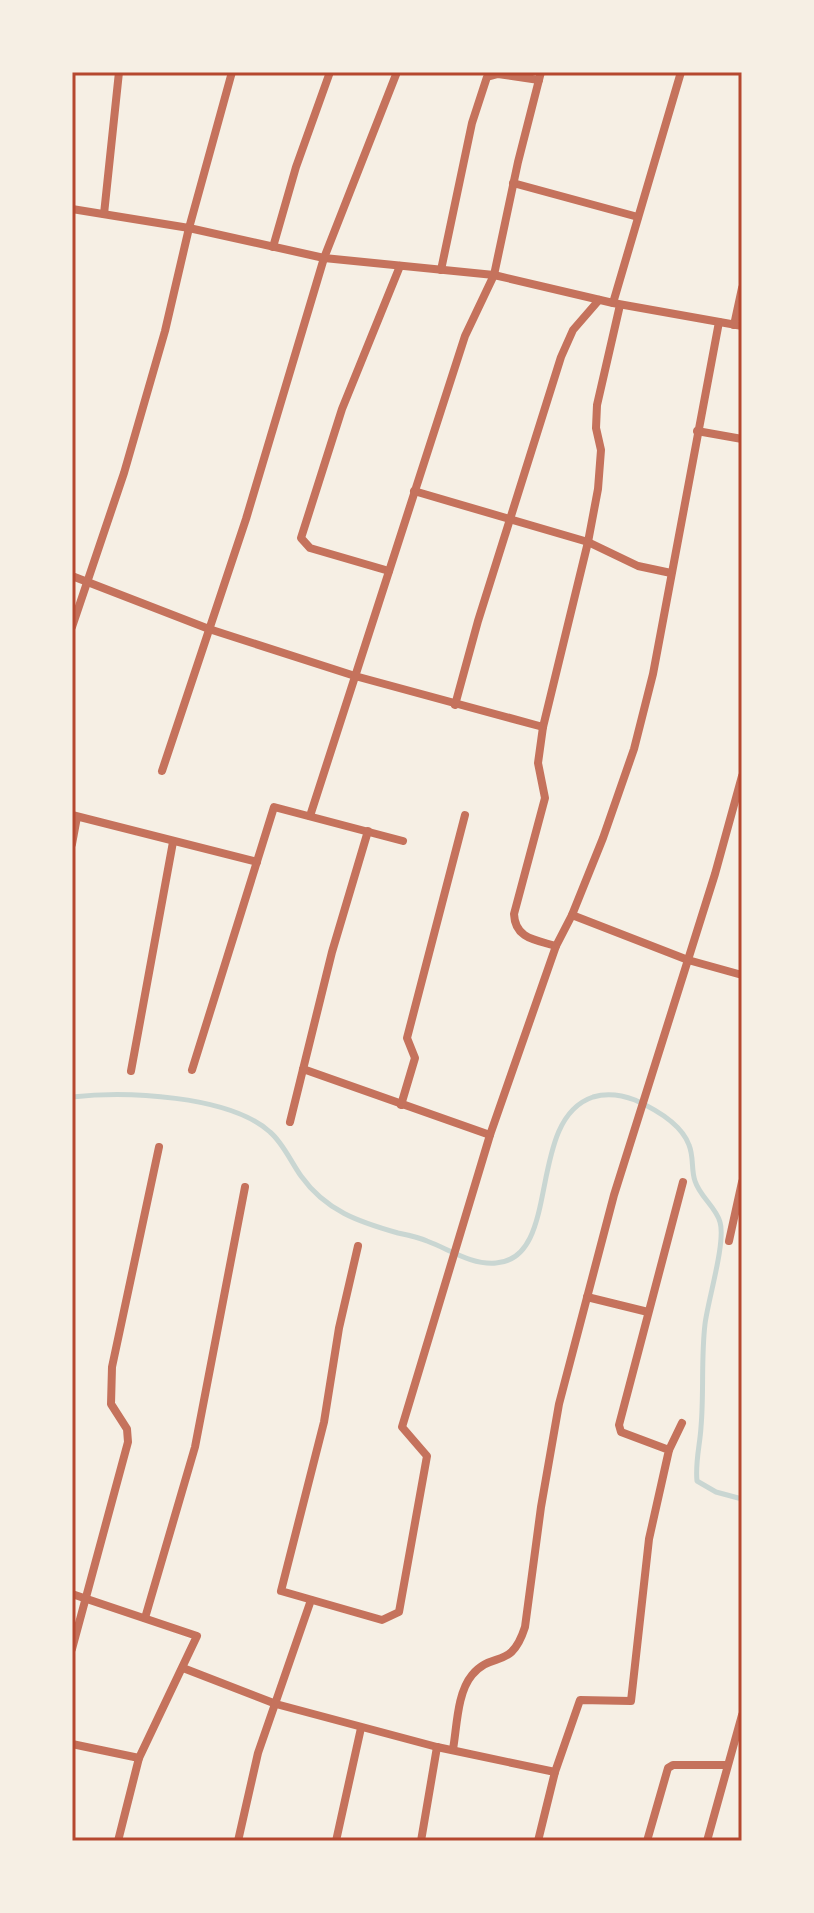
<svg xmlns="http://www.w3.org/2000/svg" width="814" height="1913" viewBox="0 0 814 1913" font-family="'Crimson Pro',serif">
<rect width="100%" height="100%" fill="#f6efe4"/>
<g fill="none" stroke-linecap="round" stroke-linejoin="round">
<path stroke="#c9d6d2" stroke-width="5" d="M72,1097C125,1091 229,1095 270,1132C283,1143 291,1162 301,1176C326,1211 359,1222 398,1233C408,1235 418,1237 427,1241C449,1249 471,1265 496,1263C563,1258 525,1120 593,1097C606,1093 622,1095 635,1100C655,1109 681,1123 689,1145C694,1157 691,1170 695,1181C700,1197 716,1207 720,1222C726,1242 708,1300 705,1324C701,1358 704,1393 701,1427C700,1445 695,1462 697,1481L716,1492L742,1499"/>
<g stroke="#c5725c" stroke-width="8">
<polyline points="513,183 638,217"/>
<polyline points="72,209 189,228 324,258 494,275 613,303 742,326"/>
<polyline points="104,214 119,72"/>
<polyline points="273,247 296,167 330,72"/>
<polyline points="441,270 472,123 487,77 498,74 539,80"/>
<polyline points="613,303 681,72"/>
<polyline points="734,325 742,288"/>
<polyline points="697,431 742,439"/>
<polyline points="414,491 588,542 638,566 671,573"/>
<polyline points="389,571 310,548 301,538 342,409 400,266"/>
<polyline points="72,576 209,629 355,676 543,727"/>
<polyline points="72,627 124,473 165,331 189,228 232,72"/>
<polyline points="455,705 478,621 561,357 573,330 599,300"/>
<polyline points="162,771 246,519 324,258 397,72"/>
<polyline points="72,815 257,862"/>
<polyline points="310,816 465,336 494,275 518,162 541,72"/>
<polyline points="72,844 77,817"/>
<polyline points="572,915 688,960 742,975"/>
<path d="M556,946C536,940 515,939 514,914L545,798L538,763L543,727L588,542L598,489L601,450L596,428L597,405L620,305"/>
<polyline points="303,1069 490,1135"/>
<polyline points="192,1070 274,807 403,841"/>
<polyline points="131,1071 173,842"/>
<polyline points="401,1105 415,1058 407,1038 465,815"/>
<polyline points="290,1122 332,952 368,831"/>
<polyline points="729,1241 742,1182"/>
<polyline points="358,1246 339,1328 324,1422 281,1591 382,1620 399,1612 427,1456 402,1427 490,1135 556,946 572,915 603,838 634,749 653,674 719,322"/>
<polyline points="587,1297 648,1312"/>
<polyline points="669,1450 682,1423"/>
<polyline points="72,1594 197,1636 139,1758 118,1841"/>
<polyline points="145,1618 195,1447 245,1187"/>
<polyline points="72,1649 128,1442 127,1429 111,1404 112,1367 159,1147"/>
<polyline points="183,1668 276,1704 437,1747 555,1772"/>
<polyline points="72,1744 139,1758"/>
<path d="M453,1749C457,1727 457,1693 472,1675C493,1650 511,1671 525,1627L541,1507L559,1404L614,1195L715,874L742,776"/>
<polyline points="238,1841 258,1753 311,1600"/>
<polyline points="336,1841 361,1728"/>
<polyline points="421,1841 437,1747"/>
<polyline points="538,1841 555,1772 580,1700 631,1701 649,1539 669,1450 621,1432 619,1425 683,1182"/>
<polyline points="647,1841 668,1768 673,1765 727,1765"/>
<polyline points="707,1841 742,1715"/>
</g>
</g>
<rect width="814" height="1913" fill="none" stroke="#f6efe4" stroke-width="148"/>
<rect x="74" y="74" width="666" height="1765" fill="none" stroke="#b5482f" stroke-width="3"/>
</svg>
